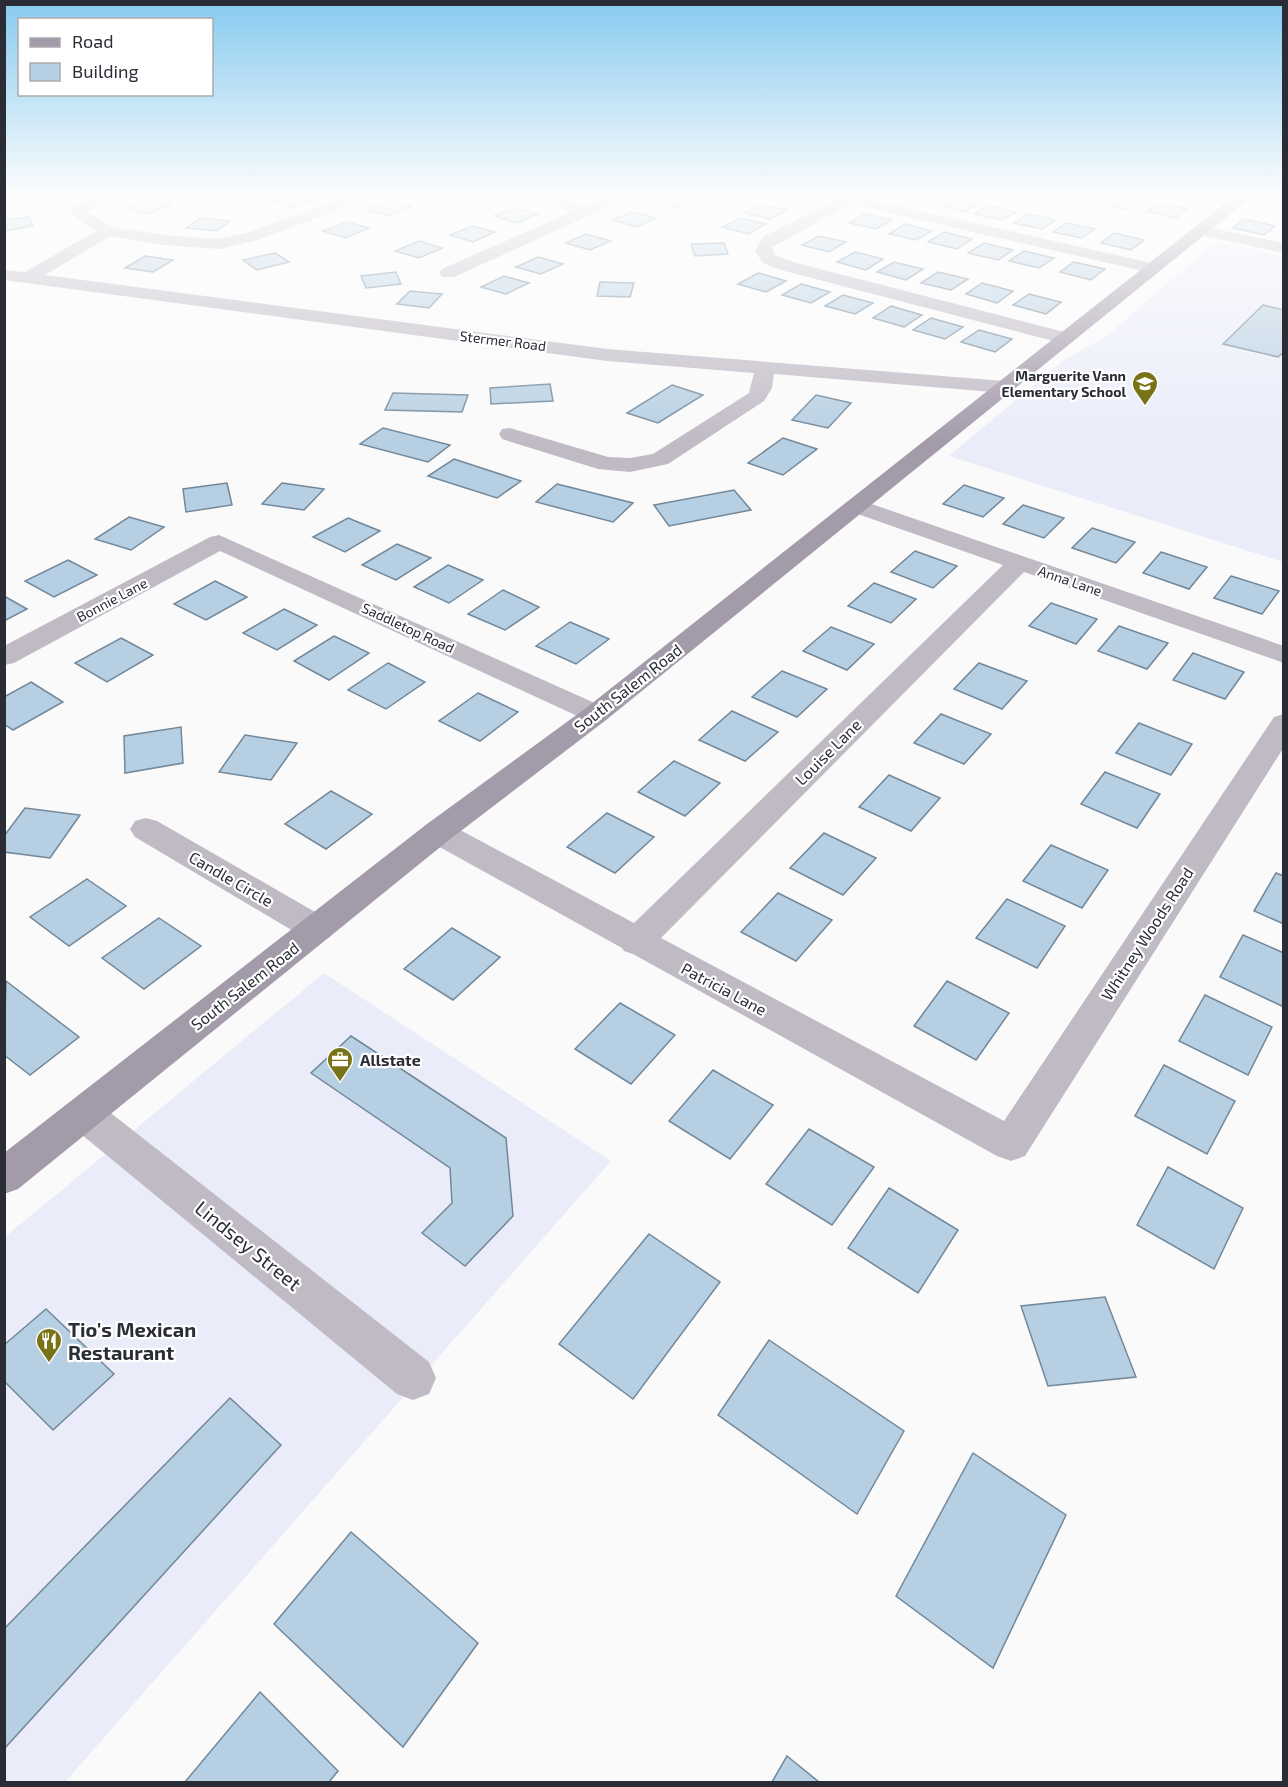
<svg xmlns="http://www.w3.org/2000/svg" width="1288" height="1787" viewBox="0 0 1288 1787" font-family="'Exo 2',sans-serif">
<rect width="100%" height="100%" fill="#fafafa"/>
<g fill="#eaecfa">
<polygon points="1216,241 1283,256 1283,562 949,456 1065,359 1107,336"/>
<polygon points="324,973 611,1161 65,1782 5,1782 5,1237"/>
</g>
<g fill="#b7cfe2" stroke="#72889a" stroke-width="1.5">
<polygon points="295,193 315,199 292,208 271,202"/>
<polygon points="447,193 468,193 477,195 456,204 434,198"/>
<polygon points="671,193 695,199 677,208 653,202"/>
<polygon points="786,193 789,193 812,198 795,207 770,201"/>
<polygon points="898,193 934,193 920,201 894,195"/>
<polygon points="1111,195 1139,201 1127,210 1099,203"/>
<polygon points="946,197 978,204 964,212 936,203"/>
<polygon points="152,199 171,205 145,214 126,208"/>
<polygon points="389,201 411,207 388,216 367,210"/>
<polygon points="1159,203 1187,209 1176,218 1147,211"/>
<polygon points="762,204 787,210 769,219 744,213"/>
<polygon points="988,205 1016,212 1002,220 974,214"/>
<polygon points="515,208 538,214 517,223 494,216"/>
<polygon points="632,212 656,218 637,227 612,220"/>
<polygon points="865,214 892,220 876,229 849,223"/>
<polygon points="1028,214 1056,220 1042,229 1014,223"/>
<polygon points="29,217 33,226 4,231 4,220"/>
<polygon points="200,218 230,221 217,231 186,228"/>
<polygon points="741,218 766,224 748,234 722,227"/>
<polygon points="1244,219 1275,226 1264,235 1233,228"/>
<polygon points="347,222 369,228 345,238 323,231"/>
<polygon points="1066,223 1095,229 1082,238 1053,232"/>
<polygon points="905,224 932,231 916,240 889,234"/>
<polygon points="472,226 495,232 473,242 450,235"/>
<polygon points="944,232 972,239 957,249 928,242"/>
<polygon points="1114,233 1144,240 1131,250 1101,243"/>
<polygon points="586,234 611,241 590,250 566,243"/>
<polygon points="819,236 846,242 829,252 802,245"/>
<polygon points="419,241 442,248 419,258 395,251"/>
<polygon points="724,243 728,254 695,256 691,244"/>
<polygon points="984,243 1013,250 998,260 968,253"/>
<polygon points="1024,251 1054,258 1039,268 1009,261"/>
<polygon points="855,252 883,259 866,270 837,262"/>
<polygon points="275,253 289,262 257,270 243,260"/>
<polygon points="145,256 173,260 153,272 125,268"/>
<polygon points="538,257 563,264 541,274 516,267"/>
<polygon points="894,262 923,269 906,280 877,272"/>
<polygon points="1074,262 1105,269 1091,280 1060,272"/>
<polygon points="396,272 401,284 366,288 361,276"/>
<polygon points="938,272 968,279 951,290 921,283"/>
<polygon points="758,273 786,281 766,292 738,284"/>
<polygon points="504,276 529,283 506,294 481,287"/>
<polygon points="600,282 634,283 630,297 597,296"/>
<polygon points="982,283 1013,291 997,303 966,294"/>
<polygon points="801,284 830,292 811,303 782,295"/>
<polygon points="410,291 442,294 429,308 397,304"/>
<polygon points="1029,294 1061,302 1046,314 1013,305"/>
<polygon points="843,295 873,303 855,314 825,306"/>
<polygon points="1263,305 1284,310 1284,352 1278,357 1223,344"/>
<polygon points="891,306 922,315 904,327 873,318"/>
<polygon points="931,318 963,327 945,339 913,330"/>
<polygon points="979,330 1012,339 995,352 961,342"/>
<polygon points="550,384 553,401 491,404 490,388"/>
<polygon points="672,385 703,395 658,423 627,413"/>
<polygon points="393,393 468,395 462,412 385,410"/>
<polygon points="816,395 851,403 828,428 792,420"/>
<polygon points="383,428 450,445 428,462 360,444"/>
<polygon points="783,438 817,449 783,475 748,463"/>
<polygon points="454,459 521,481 497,498 428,476"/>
<polygon points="227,483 232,505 186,512 183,489"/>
<polygon points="282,483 324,489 304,510 262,504"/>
<polygon points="557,484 633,503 613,522 536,502"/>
<polygon points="964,485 1004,498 983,517 943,504"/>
<polygon points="734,490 751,510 669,526 654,505"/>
<polygon points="1023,505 1064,518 1044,538 1003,524"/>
<polygon points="129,517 164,527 131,550 95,539"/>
<polygon points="348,518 380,531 345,552 313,537"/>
<polygon points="1092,528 1135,542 1116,563 1072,548"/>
<polygon points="397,544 431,558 396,580 362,565"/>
<polygon points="915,551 957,566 933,588 891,572"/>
<polygon points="1161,552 1207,567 1189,589 1143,573"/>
<polygon points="68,560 97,575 54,597 25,581"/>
<polygon points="448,565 483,580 449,603 414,587"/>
<polygon points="1231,576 1279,591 1262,614 1214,598"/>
<polygon points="215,581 247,597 206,620 174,604"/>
<polygon points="874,583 916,599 891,623 848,606"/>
<polygon points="503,590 539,607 505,630 468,614"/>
<polygon points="4,596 27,609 4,621"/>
<polygon points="1051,603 1097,619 1076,644 1029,626"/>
<polygon points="284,609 317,625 277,650 243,633"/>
<polygon points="570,622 609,639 576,664 536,646"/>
<polygon points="1119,626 1168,643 1147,669 1098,651"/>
<polygon points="831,627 874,644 847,670 803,651"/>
<polygon points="334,636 369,653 329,680 294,661"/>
<polygon points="121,638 153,655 107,682 75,663"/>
<polygon points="1193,653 1244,672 1225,699 1173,680"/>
<polygon points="388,663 425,682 386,709 348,690"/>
<polygon points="979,663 1027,681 1002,709 954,689"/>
<polygon points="782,671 827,689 797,717 752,697"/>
<polygon points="31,682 63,702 13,730 4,724 4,697"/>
<polygon points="478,693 518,712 480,741 439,721"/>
<polygon points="732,711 778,732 745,761 699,740"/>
<polygon points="941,714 991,734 964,764 914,743"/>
<polygon points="1139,723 1192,744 1171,775 1116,753"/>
<polygon points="181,727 183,763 125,773 124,736"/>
<polygon points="245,735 297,743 271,780 219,772"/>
<polygon points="674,761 720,783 685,816 638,792"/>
<polygon points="1105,772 1160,794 1137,828 1081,804"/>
<polygon points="889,775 940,798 911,831 859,807"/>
<polygon points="331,791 372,814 326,849 285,824"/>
<polygon points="25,808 80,815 50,858 4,852 4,836"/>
<polygon points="607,813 654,837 615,873 567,847"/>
<polygon points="824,833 876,858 843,895 790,868"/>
<polygon points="1051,845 1108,870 1082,908 1023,881"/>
<polygon points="1276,873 1284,876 1284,924 1254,911"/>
<polygon points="87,879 126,906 69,946 30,917"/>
<polygon points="778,893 832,920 796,961 741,932"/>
<polygon points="1007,899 1065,926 1037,968 976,938"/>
<polygon points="159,918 201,946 144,989 102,958"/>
<polygon points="452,928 500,957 453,1000 404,969"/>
<polygon points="1243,935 1284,953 1284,1007 1220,977"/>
<polygon points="6,981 79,1037 30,1075 4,1055"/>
<polygon points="947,981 1009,1013 976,1060 914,1026"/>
<polygon points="1205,995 1272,1027 1248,1075 1179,1041"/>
<polygon points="620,1003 675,1035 631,1084 575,1049"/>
<polygon points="351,1036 506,1138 513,1216 465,1266 422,1233 452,1203 450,1168 311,1073"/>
<polygon points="1164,1065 1235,1101 1207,1154 1135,1116"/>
<polygon points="713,1070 773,1105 730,1159 669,1121"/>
<polygon points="809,1129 874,1167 832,1225 766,1184"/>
<polygon points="1168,1167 1243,1208 1214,1269 1137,1225"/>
<polygon points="889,1188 958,1230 918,1293 848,1248"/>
<polygon points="649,1234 720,1282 633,1399 559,1344"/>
<polygon points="1105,1297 1136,1377 1048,1386 1021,1306"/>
<polygon points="46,1309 114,1374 53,1430 4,1381 4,1345"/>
<polygon points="769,1340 904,1431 857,1514 718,1415"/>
<polygon points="230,1398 281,1445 4,1749 4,1629"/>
<polygon points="973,1453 1066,1515 993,1668 896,1596"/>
<polygon points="351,1532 478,1643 403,1747 274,1624"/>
<polygon points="260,1692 338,1771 329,1782 185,1782"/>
<polygon points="787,1756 819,1782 772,1782"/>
</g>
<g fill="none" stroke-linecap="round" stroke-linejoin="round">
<g fill="#c0bac5" fill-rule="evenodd">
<polygon points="102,193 123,193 120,196 87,212 113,227 163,235 220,239 246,233 356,193 378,193 375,196 257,240 220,249 163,245 111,236 45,275 607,349 1005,381 1012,383 1015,387 1012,391 1005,393 774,374 772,388 764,401 668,464 630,472 598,469 502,439 499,434 502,429 510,428 608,457 630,458 653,454 749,393 754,373 607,361 4,280 4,270 25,272 96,231 70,214 75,204"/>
<polygon points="512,193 538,193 587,205 614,193 635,193 632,196 454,277 442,277 439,273 442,269 573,211 515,196"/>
<polygon points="848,193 868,193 863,198 1152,263 1158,264 1161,268 1158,272 1152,273 851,204 772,247 775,255 793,262 1072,334 1074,338 1072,342 1065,344 781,270 763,263 755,251 763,237"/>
<polygon points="1179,193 1212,193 1241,199 1244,202 1236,207 1187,198"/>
<polygon points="1201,226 1284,243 1284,253 1195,234 1193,231"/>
<polygon points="857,499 1284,646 1284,663 1024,572 661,938 1004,1121 1274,717 1284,714 1284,747 1025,1156 1011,1161 997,1156 633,954 624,951 622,948 427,840 422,832 427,824 438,821 449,824 634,923 1003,565 849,511 845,506 849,501"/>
<polygon points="219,535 606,708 610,714 606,720 596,723 586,720 220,551 14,663 4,665 4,646 210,537"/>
<polygon points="146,818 157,821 329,920 334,929 329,938 317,942 305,938 135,837 130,829 135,821"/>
<polygon points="84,1098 98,1103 429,1362 436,1378 429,1394 413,1400 397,1394 70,1125 65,1114 70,1103"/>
</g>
<polygon fill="#a39aaa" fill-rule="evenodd" points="1238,193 1256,193 606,720 449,840 18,1189 4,1194 4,1153 427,824 586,708"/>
</g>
<linearGradient id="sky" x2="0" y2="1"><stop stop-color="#87caef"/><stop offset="0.44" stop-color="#fdfdfd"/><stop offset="1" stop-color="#fdfdfd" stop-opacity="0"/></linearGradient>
<rect width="1288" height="443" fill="url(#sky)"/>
<defs>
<symbol id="school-pin" viewBox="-11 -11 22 30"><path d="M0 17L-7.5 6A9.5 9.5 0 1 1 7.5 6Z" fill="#797317" stroke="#fff"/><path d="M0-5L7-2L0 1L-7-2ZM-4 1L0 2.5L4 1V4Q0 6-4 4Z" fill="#fff"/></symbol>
<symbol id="office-pin" viewBox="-11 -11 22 30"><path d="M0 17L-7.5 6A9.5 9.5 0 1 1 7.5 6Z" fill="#797317" stroke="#fff"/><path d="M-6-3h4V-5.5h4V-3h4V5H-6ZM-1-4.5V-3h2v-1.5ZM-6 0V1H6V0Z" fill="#fff"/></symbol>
<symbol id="restaurant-pin" viewBox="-11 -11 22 30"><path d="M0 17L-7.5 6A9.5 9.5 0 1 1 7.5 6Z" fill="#797317" stroke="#fff"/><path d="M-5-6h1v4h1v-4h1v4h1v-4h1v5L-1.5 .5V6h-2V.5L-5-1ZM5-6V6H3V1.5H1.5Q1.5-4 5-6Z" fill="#fff"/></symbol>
</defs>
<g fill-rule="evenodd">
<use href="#school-pin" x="1130" y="369" width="30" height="40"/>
<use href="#office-pin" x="325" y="1045" width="30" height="40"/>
<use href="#restaurant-pin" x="34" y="1326" width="30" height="40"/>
</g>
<g text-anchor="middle" stroke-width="4.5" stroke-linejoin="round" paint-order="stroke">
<g font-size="14" fill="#2a2c36" stroke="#fff">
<text transform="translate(503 341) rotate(7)" y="5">Stermer Road</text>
<text transform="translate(1070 581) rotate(19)" y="5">Anna Lane</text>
<text transform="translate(112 600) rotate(-28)" y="5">Bonnie Lane</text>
<text transform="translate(408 628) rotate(25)" y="5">Saddletop Road</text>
</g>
<g font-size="14" font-weight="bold" fill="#2a2c36" stroke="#fff" text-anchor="end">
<text x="1126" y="381">Marguerite Vann<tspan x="1126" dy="16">Elementary School</tspan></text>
</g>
<g font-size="16" fill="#2a2c36" stroke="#fff">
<text transform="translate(628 688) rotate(-38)" y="6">South Salem Road</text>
<text transform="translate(828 752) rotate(-45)" y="6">Louise Lane</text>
<text transform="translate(231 879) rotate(30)" y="6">Candle Circle</text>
<text transform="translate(1147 934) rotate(-57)" y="6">Whitney Woods Road</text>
<text transform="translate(245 986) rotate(-38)" y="6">South Salem Road</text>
<text transform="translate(724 989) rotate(28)" y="6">Patricia Lane</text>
</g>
<g font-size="16" font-weight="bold" fill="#2a2c36" stroke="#fff" text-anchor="start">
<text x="360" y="1066">Allstate</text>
</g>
<g font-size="20" fill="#2a2c36" stroke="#fff">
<text transform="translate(248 1246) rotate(39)" y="7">Lindsey Street</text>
</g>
<g font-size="20" font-weight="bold" fill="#2a2c36" stroke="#fff" text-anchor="start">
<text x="68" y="1337">Tio's Mexican<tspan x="68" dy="23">Restaurant</tspan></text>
</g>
</g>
<rect width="1288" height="1787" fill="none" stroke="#2a2c36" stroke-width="12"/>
<rect x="18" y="18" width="195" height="78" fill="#ffffff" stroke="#aaabaf" stroke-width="1.5"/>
<rect x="30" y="38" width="30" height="9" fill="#a39aaa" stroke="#aaabaf" stroke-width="1.5"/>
<text x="72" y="48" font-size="18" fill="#2a2c36">Road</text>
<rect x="30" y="63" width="30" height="18" fill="#b7cfe2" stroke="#aaabaf" stroke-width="1.5"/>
<text x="72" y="78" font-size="18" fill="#2a2c36">Building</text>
</svg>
